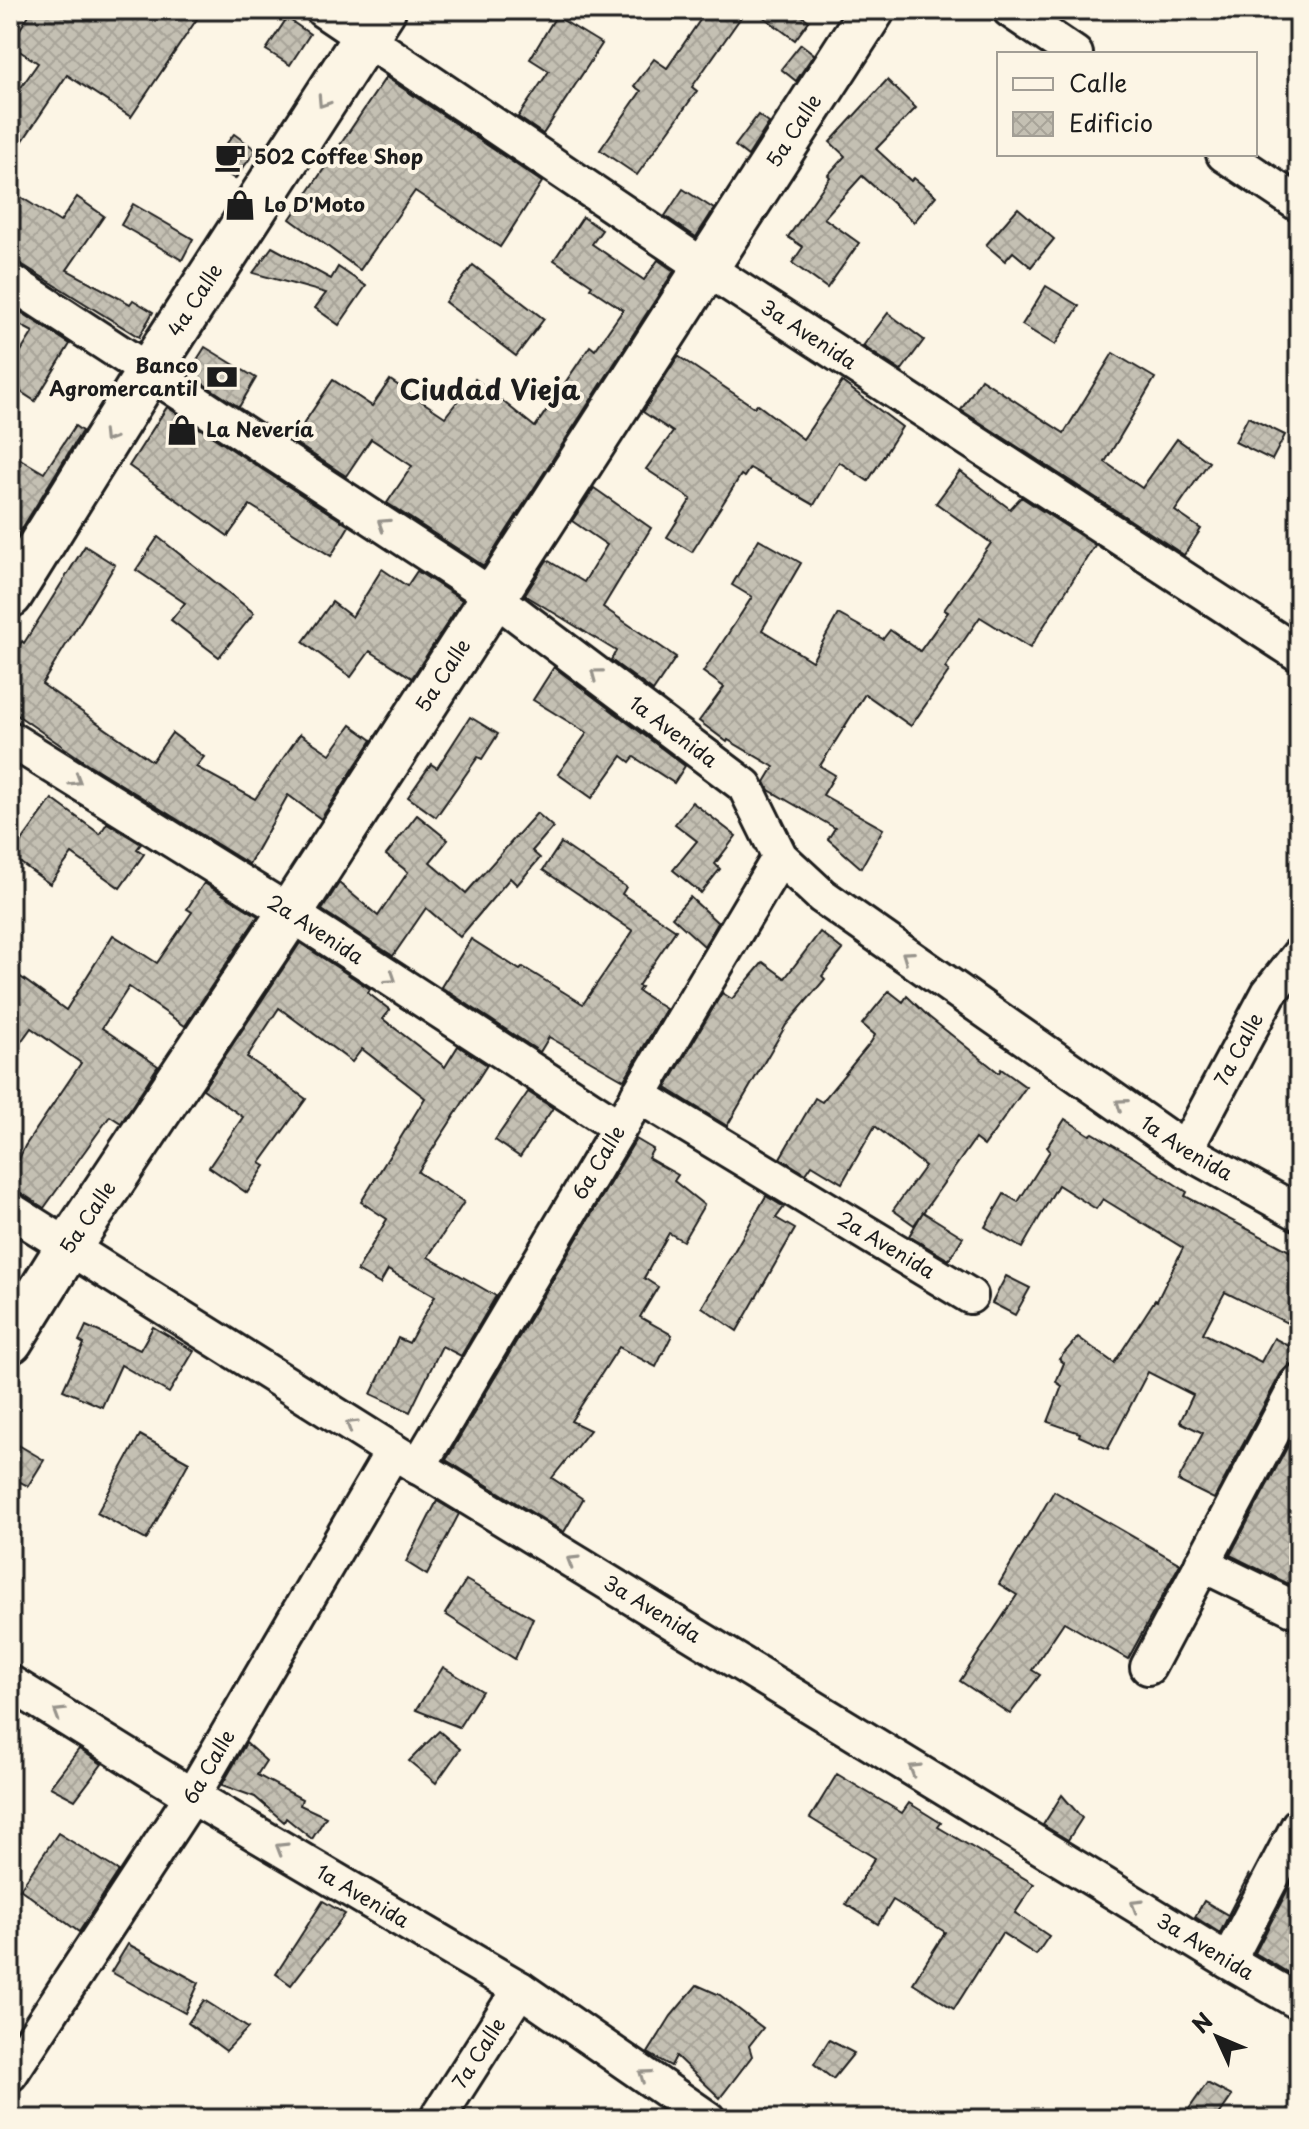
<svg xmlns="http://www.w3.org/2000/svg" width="1309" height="2129" viewBox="0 0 1309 2129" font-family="'Playpen Sans',sans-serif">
<defs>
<pattern id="building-cross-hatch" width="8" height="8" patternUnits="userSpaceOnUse" patternTransform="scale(2)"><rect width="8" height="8" fill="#c4c0b3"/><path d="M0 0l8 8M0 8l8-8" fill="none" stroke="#a8a499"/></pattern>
</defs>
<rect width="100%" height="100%" fill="#fcf5e5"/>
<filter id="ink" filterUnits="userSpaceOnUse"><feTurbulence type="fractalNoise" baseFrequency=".0125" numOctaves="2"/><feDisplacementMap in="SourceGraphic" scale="16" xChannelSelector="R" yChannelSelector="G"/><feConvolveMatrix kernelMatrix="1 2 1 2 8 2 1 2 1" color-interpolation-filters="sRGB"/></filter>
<g filter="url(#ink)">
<g fill="url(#building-cross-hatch)" stroke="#1c1c1c" stroke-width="2">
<polygon points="32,10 203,10 131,117 67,75 10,160 10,103 38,63 10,45"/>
<polygon points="707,10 746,10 692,87 697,91 637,175 600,150 641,91 634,86 654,59 667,68"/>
<polygon points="754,10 794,10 809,21 795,40"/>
<polygon points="556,16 602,44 543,134 518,117 549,71 530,59"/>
<polygon points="287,18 310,34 290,65 266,50"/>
<polygon points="801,44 814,54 796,81 781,69"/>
<polygon points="386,77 542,182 500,247 415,191 360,270 290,219"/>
<polygon points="887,80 916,108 876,149 911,181 914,178 936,196 914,222 862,176 824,218 859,243 827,288 792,263 803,247 788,237 830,177 828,175 845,156 830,142"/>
<polygon points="758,115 769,123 748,156 735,146"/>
<polygon points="234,134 256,150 235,179 212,163"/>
<polygon points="683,189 714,209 696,237 665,216"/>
<polygon points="10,190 60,222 77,197 104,216 67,270 130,304 133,300 153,312 139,337 21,264 10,261"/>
<polygon points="133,204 193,239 182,260 121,225"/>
<polygon points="1018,208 1054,239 1031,267 1013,252 1005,261 986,245"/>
<polygon points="583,217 602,230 592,244 644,280 658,260 674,271 484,566 387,503 412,466 371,439 346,476 292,441 333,380 372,406 390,380 445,417 475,379 535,427 590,346 595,350 623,310 590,288 592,285 554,260"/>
<polygon points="272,247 331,279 338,267 366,286 339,325 315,308 326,293 253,273"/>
<polygon points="473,265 544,319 516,356 445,302"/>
<polygon points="1046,286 1079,306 1055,345 1022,325"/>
<polygon points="10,305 70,344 35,401 10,385 10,369 33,332 10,320"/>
<polygon points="888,313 924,340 901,371 863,346"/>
<polygon points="205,347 256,378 239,407 188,374"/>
<polygon points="1113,353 1155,378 1105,462 1142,488 1177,439 1209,462 1175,511 1201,529 1184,555 961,410 981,379 1064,433"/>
<polygon points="678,356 754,407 757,404 803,439 842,382 902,427 868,481 839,462 814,505 750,468 744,477 741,475 692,552 667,537 691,499 646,469 673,432 643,412"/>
<polygon points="167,407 349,526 331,556 250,505 228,536 129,466"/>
<polygon points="1248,417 1285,435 1272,460 1235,442"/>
<polygon points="75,426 82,431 10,548 10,453 44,473"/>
<polygon points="960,471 1010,509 1021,497 1095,545 1030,648 980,617 945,668 949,671 911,726 865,694 820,766 835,775 823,795 883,829 861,868 828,839 835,828 769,790 765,782 774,767 728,740 727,742 699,721 724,687 703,672 752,597 732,585 759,539 801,563 762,630 812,661 838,614 883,639 890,630 920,651 948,612 944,610 991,543 936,503"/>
<polygon points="594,488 651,528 603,607 676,657 653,691 611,660 616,651 525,595 547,560 584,582 607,545 572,521"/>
<polygon points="158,537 254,613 219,657 171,620 185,603 136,570"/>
<polygon points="85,546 115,565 42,684 152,761 172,733 204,757 196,767 255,799 300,734 330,754 351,725 372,740 321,819 288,795 249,864 85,762 10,710 10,661 22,641 24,643"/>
<polygon points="382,569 407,586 417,571 462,600 412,678 370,651 351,677 303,642 332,602 352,617"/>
<polygon points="554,667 685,766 674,783 634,757 630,762 622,756 592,798 558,774 587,733 533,700"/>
<polygon points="470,717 498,734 482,759 478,757 436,817 408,797 431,764 437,768"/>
<polygon points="52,799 100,834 107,823 141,844 137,849 144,854 120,888 72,854 50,884 11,856"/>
<polygon points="692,802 736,836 715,864 720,869 701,893 673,870 697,841 675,824"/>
<polygon points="537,813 553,827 532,851 540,858 517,885 510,878 460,937 426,908 393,956 322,910 339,883 378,916 408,872 386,855 417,815 448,840 430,862 466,893"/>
<polygon points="561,843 626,887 622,894 676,930 638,986 641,987 638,991 666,1009 624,1080 549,1037 540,1052 441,987 471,939 520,970 523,967 583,1004 633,931 543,870"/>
<polygon points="204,883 258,916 185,1026 129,987 102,1028 158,1066 121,1123 110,1116 44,1208 21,1193 10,1190 10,1178 25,1146 81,1063 31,1028 10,1057 10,988 19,976 66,1010 113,935 157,963 192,912 187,909"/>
<polygon points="690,897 718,923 704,946 672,917"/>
<polygon points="820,932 843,950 822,976 825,979 786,1025 727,1126 666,1088 722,993 732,999 763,962 785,978"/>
<polygon points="300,943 370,989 368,993 390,1010 383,1019 445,1067 458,1046 487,1065 418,1172 464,1202 428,1257 496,1296 461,1356 442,1346 410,1412 371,1394 398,1338 409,1343 435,1296 388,1270 380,1284 357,1271 387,1219 361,1202 425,1098 362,1049 352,1062 279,1008 247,1057 306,1099 260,1163 265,1166 247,1193 209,1167 243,1117 203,1089"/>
<polygon points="889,991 903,1002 907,996 929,1017 999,1073 1001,1069 1026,1087 984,1146 975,1139 914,1225 893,1210 925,1166 875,1126 842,1183 812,1165 806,1174 780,1158 815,1098 822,1102 871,1042 875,1035 862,1024"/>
<polygon points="528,1092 553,1108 520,1157 495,1140"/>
<polygon points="1065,1119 1090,1135 1093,1133 1130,1155 1187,1192 1185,1196 1299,1256 1299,1304 1289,1324 1225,1292 1203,1333 1261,1362 1274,1338 1299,1351 1299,1362 1289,1365 1281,1373 1214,1499 1178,1481 1203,1433 1180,1422 1193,1395 1148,1372 1108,1449 1079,1436 1080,1433 1048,1422 1062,1386 1056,1382 1064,1363 1059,1359 1078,1337 1114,1363 1155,1300 1157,1301 1183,1248 1103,1199 1096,1209 1058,1185 1022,1248 985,1227 1004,1194 1018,1202 1050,1151 1047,1147"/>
<polygon points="636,1139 653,1149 648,1158 678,1175 674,1181 704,1205 683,1241 669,1233 644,1278 658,1287 640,1317 672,1335 656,1367 619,1347 571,1421 590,1430 552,1478 583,1499 564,1532 446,1460"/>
<polygon points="766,1196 784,1207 776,1218 795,1229 737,1331 702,1307"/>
<polygon points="923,1212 963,1237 949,1260 909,1236"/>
<polygon points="1006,1276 1030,1288 1015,1315 992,1303"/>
<polygon points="86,1326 140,1350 153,1327 194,1351 169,1393 121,1365 102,1407 63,1390 84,1344 79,1341"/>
<polygon points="1299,1425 1299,1520 1291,1536 1299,1540 1299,1589 1230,1555"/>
<polygon points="140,1435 189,1462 146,1540 97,1513"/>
<polygon points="10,1440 44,1460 28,1486 10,1477"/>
<polygon points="1054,1491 1180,1564 1128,1659 1064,1622 1032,1670 1040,1675 1010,1714 960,1681 1017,1595 999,1584"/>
<polygon points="437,1501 459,1514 427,1575 406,1562"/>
<polygon points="466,1580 533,1618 515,1659 445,1614"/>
<polygon points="443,1667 482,1691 459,1727 416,1710"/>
<polygon points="439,1731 460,1749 436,1783 409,1761"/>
<polygon points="246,1743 266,1761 257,1775 302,1799 300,1805 326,1817 312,1839 286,1818 284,1822 255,1797 222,1785"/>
<polygon points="79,1749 102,1764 75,1800 50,1787"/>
<polygon points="837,1774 902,1813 909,1803 941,1823 938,1827 1034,1884 1015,1913 1049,1936 1036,1955 1002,1933 954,2009 913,1983 945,1932 893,1900 878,1924 846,1904 875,1858 810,1818"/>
<polygon points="1062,1795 1082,1818 1068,1840 1043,1825"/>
<polygon points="58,1833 119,1871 79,1932 20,1889"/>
<polygon points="1299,1868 1299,1979 1255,1953"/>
<polygon points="1249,1874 1220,1933 1195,1917 1204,1901 1228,1915"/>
<polygon points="323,1901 345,1914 291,1985 276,1974"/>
<polygon points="128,1944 199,1983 185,2013 111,1972"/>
<polygon points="697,1985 720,1995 763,2028 749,2046 752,2056 720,2098 676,2056 671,2066 648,2053 671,2016"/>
<polygon points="204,2000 248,2028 226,2051 188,2023"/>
<polygon points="829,2040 854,2053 833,2079 814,2064"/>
<polygon points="1207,2083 1232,2096 1216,2119 1182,2119"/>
</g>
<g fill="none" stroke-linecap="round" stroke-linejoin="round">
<defs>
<g id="street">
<path id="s1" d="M323,10L706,268L1299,654"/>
<polyline points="1010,10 1075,54"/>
<polyline points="1224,154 1299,204"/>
<path id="s2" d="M10,281L494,597L745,786L780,857L822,896L1185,1150L1299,1213"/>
<path id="s3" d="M10,739L290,913L619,1127"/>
<path id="s4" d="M638,1095L970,1296"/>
<path id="s5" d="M1185,1150L1269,993L1299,955"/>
<path id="s6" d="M10,1210L393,1451L1228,1961L1299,2002"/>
<path id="s7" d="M418,1467L780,857"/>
<polyline points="1202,1564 1299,1611"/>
<polyline points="1148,1667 1299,1382"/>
<path id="s8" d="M10,1683L192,1796L520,1989L708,2119"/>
<polyline points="1228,1961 1299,1825"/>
<path id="s9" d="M10,2074L192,1796L393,1451"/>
<path id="s10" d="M437,2119L520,1989"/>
</g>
<g id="secondary">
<path id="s11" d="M10,595L150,370L383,10"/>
<path id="s12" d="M10,1341L69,1246L290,913L872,10"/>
</g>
</defs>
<use href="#street" stroke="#1c1c1c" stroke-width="40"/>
<use href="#secondary" stroke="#1c1c1c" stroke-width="50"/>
<use href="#street" stroke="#fcf5e5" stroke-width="34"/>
<use href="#secondary" stroke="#fcf5e5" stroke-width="44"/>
</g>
<defs><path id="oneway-chevron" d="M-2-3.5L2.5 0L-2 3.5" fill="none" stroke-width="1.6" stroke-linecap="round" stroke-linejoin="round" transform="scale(2)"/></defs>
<g stroke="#97938b">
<use href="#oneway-chevron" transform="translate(323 102) rotate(123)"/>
<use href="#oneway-chevron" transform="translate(108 437) rotate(122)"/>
<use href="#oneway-chevron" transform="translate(383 524) rotate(-147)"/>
<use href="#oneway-chevron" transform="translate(596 674) rotate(-143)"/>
<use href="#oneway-chevron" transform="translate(76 780) rotate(32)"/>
<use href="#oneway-chevron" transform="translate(907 956) rotate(-145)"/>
<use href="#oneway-chevron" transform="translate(391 978) rotate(33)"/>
<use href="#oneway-chevron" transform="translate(1121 1104) rotate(-145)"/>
<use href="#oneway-chevron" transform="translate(351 1425) rotate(-148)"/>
<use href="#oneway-chevron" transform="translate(572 1561) rotate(-149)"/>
<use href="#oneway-chevron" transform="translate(59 1713) rotate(-148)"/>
<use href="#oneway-chevron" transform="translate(914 1769) rotate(-149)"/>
<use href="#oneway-chevron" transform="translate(281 1848) rotate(-149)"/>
<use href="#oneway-chevron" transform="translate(1136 1905) rotate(-149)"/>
<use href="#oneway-chevron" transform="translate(644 2075) rotate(-145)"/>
</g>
</g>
<defs>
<symbol id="cafe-bare" viewBox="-9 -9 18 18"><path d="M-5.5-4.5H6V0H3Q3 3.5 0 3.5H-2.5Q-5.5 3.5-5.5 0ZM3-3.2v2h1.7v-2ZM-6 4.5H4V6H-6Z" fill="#1c1c1c" stroke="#fcf5e5" stroke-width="2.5" paint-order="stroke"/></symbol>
<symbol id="shop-bare" viewBox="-9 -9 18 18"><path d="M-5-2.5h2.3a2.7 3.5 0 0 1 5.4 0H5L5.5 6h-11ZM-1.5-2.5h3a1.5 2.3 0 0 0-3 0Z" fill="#1c1c1c" stroke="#fcf5e5" stroke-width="2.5" paint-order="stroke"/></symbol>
<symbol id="bank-bare" viewBox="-9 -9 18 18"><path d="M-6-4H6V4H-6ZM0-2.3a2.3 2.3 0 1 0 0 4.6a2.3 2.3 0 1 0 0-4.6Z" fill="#1c1c1c" stroke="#fcf5e5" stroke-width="2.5" paint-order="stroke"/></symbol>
</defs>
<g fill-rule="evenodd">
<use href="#cafe-bare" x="208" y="135" width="44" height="44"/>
<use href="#shop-bare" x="218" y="183" width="44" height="44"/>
<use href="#bank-bare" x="200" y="355" width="44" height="44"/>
<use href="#shop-bare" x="160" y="408" width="44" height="44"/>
</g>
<g text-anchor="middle" stroke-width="8" stroke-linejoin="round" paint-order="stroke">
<g font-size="20" fill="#1c1c1c" stroke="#fcf5e5">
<text dy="7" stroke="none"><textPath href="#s12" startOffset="1442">5a Calle</textPath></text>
<text dy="7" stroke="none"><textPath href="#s11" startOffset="348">4a Calle</textPath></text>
<text dy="7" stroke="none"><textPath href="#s1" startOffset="584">3a Avenida</textPath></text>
<text dy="7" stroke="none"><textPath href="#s12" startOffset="794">5a Calle</textPath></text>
<text dy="7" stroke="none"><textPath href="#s2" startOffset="802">1a Avenida</textPath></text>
<text dy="7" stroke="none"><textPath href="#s3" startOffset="360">2a Avenida</textPath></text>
<text dy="7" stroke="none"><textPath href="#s5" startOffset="114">7a Calle</textPath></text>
<text dy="7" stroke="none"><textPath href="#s2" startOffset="1472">1a Avenida</textPath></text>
<text dy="7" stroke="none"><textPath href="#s7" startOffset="354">6a Calle</textPath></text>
<text dy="7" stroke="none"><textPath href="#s12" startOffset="146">5a Calle</textPath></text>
<text dy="7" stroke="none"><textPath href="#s4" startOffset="290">2a Avenida</textPath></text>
<text dy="7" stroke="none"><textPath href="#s6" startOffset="756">3a Avenida</textPath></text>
<text dy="7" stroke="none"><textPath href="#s9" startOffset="366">6a Calle</textPath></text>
<text dy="7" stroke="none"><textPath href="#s8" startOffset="412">1a Avenida</textPath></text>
<text dy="7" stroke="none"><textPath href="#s6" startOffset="1404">3a Avenida</textPath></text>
<text dy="7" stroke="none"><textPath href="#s10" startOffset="78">7a Calle</textPath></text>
</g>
<g font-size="20" font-weight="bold" fill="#1c1c1c" stroke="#fcf5e5" text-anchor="start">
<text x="254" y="164">502 Coffee Shop</text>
<text x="264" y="212">Lo D'Moto</text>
<text x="198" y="373" text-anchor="end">Banco<tspan x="198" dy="23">Agromercantil</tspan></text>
<text x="206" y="437">La Nevería</text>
</g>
<g font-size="28" font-weight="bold" fill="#1c1c1c" stroke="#fcf5e5">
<text x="490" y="400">Ciudad Vieja</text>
</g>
</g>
<rect width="1309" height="2129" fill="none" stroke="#fcf5e5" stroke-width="40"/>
<rect x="20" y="20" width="1269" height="2089" fill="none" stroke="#1c1c1c" stroke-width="3" filter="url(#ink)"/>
<rect x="997" y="52" width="260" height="104" fill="#fcf5e5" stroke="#a29e95" stroke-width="2"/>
<rect x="1013" y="78" width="40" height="12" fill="#fcf5e5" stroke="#a29e95" stroke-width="2"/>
<text x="1069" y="92" font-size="24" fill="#1c1c1c">Calle</text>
<rect x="1013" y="112" width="40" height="24" fill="url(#building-cross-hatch)" stroke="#a29e95" stroke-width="2"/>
<text x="1069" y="132" font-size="24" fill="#1c1c1c">Edificio</text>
<g transform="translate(1217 2037) rotate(314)" stroke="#fcf5e5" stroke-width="6" paint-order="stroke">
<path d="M0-6L14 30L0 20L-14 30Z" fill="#1c1c1c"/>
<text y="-12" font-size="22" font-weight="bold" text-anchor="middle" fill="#1c1c1c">N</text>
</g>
</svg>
